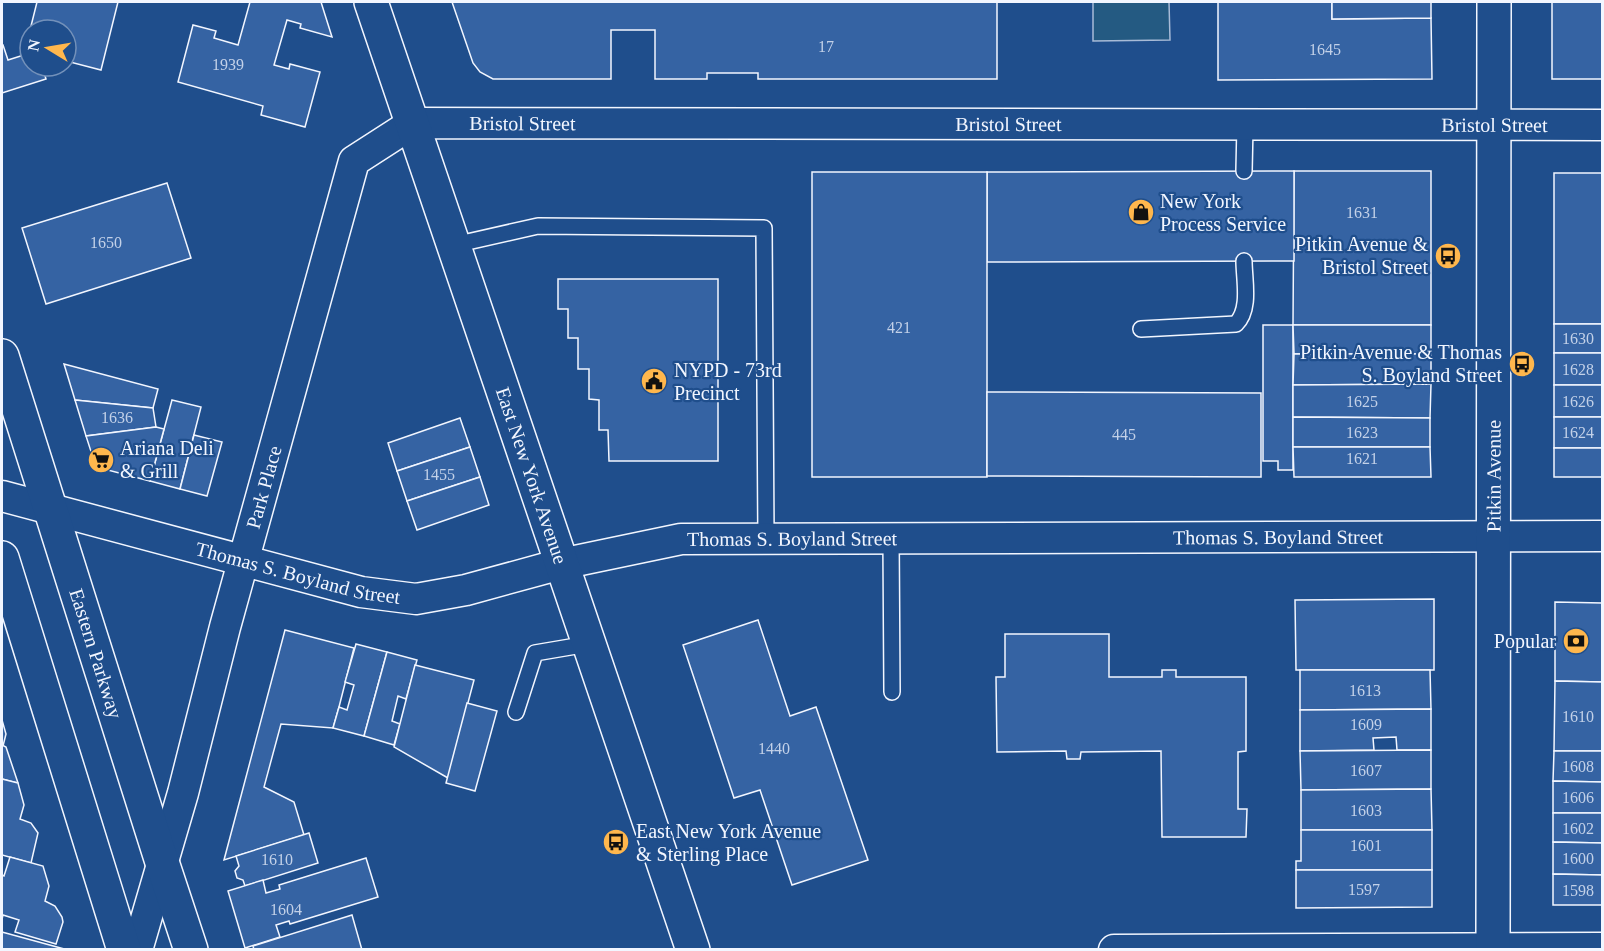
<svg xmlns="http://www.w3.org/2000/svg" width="1604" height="951" viewBox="0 0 1604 951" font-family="'Times New Roman',serif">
<rect width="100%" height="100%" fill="#1f4e8c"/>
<polygon fill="#245a82" stroke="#a8bbd7" stroke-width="1.5" points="1093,2 1169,2 1170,40 1093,41"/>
<g fill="#3563a3" stroke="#f2f6ff" stroke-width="1.5">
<polygon points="37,2 118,2 101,70 66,61 66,30 30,30"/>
<polygon points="250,2 321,2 332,37 300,28 301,24 287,20 274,65 289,69 290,64 320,72 305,127 261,115 263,106 178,82 193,25 216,31 214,38 238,45"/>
<polygon points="452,2 997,2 997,79 758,79 758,73 707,73 707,79 655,79 655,30 611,30 611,79 493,79 480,72 473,63"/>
<polygon points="1218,2 1332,2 1332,19 1431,18 1432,79 1218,80"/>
<polygon points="1332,2 1431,2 1431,18 1332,19"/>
<rect x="1552" y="2" width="50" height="77"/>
<polygon points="30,30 30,52 25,51"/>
<polygon points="2,44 3,45 8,60 30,53 30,66 42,66 46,79 2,93"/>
<polygon points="1294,171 1431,171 1431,325 1293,325"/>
<polygon points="1294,171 1294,261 987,262 987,172"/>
<rect x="812" y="172" width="175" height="305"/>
<rect x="1554" y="173" width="48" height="151"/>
<polygon points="167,183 191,258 46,304 22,228"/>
<polygon points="558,279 718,279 718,461 609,461 608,430 599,430 599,400 589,399 589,369 578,369 578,338 568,338 568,309 558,309"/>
<rect x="1554" y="324" width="48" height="29"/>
<polygon points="1263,325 1293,325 1293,470 1278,470 1278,461 1263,461"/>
<polygon points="1293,325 1431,325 1431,354 1294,354"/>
<rect x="1554" y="353" width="48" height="32"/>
<polygon points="1294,354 1431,354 1431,384 1293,385"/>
<polygon points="64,364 158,389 153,408 75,400"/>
<polygon points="1431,384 1430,418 1293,417 1293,385"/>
<rect x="1554" y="385" width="48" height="32"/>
<polygon points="987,392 1261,393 1261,477 987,476"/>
<polygon points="75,400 153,408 156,427 86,436"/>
<polygon points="172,400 201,407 180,489 150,481"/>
<polygon points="1293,417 1430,418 1430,447 1293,447"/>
<rect x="1554" y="417" width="48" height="31"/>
<polygon points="460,418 470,447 397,471 388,443"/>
<polygon points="156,427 164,429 150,481 96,467 86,436"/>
<polygon points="194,435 222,442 207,496 180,489"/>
<polygon points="470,447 480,477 407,501 397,471"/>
<polygon points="1293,447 1430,447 1431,477 1294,477"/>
<rect x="1554" y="448" width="48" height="29"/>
<polygon points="480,477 489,505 417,530 407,501"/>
<polygon points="1434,599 1434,670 1296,670 1295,600"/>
<polygon points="1555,602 1602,603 1602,682 1555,681"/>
<polygon points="758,620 790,716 816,707 868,860 792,885 760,790 734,798 683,645"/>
<polygon points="285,630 354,648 339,707 333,728 281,724 264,787 294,802 304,835 224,860"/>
<polygon points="1005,634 1109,634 1109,677 1162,677 1162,670 1176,670 1176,677 1246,677 1246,751 1238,752 1238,809 1247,809 1246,837 1162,837 1161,751 1081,752 1080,759 1067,759 1066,751 997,752 996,677 1005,677"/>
<polygon points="356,644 387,652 364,736 333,728 339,707 347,710 354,685 345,682"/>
<polygon points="387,652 417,660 406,699 398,696 392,721 400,724 394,745 364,736"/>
<polygon points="415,665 474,680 448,778 394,747"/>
<polygon points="1300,670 1430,670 1431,709 1300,710"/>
<polygon points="1555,681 1602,682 1602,751 1554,751"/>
<polygon points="467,703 497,711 475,791 446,783"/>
<polygon points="1431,709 1431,750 1397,750 1396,737 1373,738 1374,750 1300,751 1300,710"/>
<polygon points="2,720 6,734 3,746 2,745"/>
<polygon points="2,745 6,747 18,783 2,779"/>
<polygon points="1431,750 1431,789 1301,790 1300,751"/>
<polygon points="1554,751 1602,751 1602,782 1553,781"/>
<polygon points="2,779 18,783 24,805 20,819 31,823 38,833 31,863 2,855"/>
<polygon points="1553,781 1602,782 1602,813 1553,813"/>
<polygon points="1431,789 1432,830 1301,830 1301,790"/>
<polygon points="1553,813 1602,813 1602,843 1553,842"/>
<polygon points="1301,830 1432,830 1432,870 1296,870 1296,861 1301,861"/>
<polygon points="309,833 318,863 245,886 243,880 237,878 235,871 239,866 236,856"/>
<polygon points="1553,842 1602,843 1602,875 1553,874"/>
<polygon points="10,857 43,866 49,886 45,901 55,906 62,917 63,922 56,944 15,932 19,920 3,915 2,919 2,875 4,876"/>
<polygon points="366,858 378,897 290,924 289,921 276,925 280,937 245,948 228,891 263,880 266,893 280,889 279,885"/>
<polygon points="1296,870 1432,870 1432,907 1296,908"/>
<polygon points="1553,874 1602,875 1602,905 1553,905"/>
<polygon points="352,915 362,950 254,950 253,946"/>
<polygon points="2,932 68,950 2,950"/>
</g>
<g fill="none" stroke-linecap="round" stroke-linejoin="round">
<defs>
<g id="service">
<polyline points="1244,171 1245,125"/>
<polyline points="454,245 538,226 764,228 766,539"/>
<path d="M1141,329L1236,324C1251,309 1244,280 1244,261"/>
<polyline points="891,538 892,692"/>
<polyline points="516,712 535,653 588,644"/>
</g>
<g id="minor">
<path id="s1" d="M2,496L361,592L416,599L466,590L561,564L681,539L1602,536"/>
<path id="s2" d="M137,950L183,793L225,627L354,161L413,123L1602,125"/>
<polyline points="1114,950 1602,948"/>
</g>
<g id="tertiary">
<path id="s3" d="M1493,950L1494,2"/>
</g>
<g id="secondary">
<path id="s4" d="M371,2L693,950"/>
</g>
<g id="primary">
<path id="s5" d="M2,356L162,862L191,950"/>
<polyline points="2,558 124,950"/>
</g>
</defs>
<use href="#service" stroke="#f2f6ff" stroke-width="18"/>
<use href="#minor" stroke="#f2f6ff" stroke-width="33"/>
<use href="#tertiary" stroke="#f2f6ff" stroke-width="36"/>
<use href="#secondary" stroke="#f2f6ff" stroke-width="36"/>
<use href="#primary" stroke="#f2f6ff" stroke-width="36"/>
<use href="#service" stroke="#1f4e8c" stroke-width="15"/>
<use href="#minor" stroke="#1f4e8c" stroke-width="30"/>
<use href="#tertiary" stroke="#1f4e8c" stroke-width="33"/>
<use href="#secondary" stroke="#1f4e8c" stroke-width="33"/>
<use href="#primary" stroke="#1f4e8c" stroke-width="33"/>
</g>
<defs>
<symbol id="shop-disc" viewBox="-11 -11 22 22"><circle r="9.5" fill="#ffb74d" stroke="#1f4e8c"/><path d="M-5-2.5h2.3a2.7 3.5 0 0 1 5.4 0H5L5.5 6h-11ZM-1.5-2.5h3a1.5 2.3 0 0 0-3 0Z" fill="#111"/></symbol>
<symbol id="bus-disc" viewBox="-11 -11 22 22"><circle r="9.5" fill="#ffb74d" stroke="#1f4e8c"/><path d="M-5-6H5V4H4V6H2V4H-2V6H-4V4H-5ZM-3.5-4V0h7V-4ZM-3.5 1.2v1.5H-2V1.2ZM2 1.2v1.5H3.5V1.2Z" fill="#111"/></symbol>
<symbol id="civic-disc" viewBox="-11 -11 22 22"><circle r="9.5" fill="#ffb74d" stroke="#1f4e8c"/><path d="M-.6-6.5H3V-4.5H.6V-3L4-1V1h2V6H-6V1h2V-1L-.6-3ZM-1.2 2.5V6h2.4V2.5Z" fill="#111"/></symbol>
<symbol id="supermarket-disc" viewBox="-11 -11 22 22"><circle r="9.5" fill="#ffb74d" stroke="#1f4e8c"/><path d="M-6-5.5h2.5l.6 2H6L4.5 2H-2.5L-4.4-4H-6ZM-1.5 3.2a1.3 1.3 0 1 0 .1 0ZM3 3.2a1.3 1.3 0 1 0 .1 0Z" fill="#111"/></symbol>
<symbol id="bank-disc" viewBox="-11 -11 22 22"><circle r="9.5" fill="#ffb74d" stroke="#1f4e8c"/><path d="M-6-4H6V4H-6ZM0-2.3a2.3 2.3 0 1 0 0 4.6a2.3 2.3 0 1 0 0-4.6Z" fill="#111"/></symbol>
</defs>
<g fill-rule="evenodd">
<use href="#shop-disc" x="1126" y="197" width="30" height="30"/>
<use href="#bus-disc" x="1433" y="241" width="30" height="30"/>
<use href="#bus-disc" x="1507" y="349" width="30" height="30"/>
<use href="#civic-disc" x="639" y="366" width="30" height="30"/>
<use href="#supermarket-disc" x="86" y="445" width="30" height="30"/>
<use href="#bank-disc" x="1561" y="626" width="30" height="30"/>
<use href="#bus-disc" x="601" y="827" width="30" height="30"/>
</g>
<g text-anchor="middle" stroke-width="4.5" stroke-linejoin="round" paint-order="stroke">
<g font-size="16" fill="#c3d1e8">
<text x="826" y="52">17</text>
<text x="1325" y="55">1645</text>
<text x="228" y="70">1939</text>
<text x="1362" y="218">1631</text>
<text x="106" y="248">1650</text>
<text x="899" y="333">421</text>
<text x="1578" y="344">1630</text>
<text x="1578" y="375">1628</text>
<text x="1362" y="407">1625</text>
<text x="1578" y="407">1626</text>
<text x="117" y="423">1636</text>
<text x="1362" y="438">1623</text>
<text x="1578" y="438">1624</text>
<text x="1124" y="440">445</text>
<text x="1362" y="464">1621</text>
<text x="439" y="480">1455</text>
<text x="1365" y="696">1613</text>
<text x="1578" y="722">1610</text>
<text x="1366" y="730">1609</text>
<text x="774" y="754">1440</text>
<text x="1578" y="772">1608</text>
<text x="1366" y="776">1607</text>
<text x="1578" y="803">1606</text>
<text x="1366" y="816">1603</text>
<text x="1578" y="834">1602</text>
<text x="1366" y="851">1601</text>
<text x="1578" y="864">1600</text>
<text x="277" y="865">1610</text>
<text x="1364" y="895">1597</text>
<text x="1578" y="896">1598</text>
<text x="286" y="915">1604</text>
</g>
<g font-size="20" fill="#f2f6ff" stroke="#1f4e8c">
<text dy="7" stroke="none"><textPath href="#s2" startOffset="998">Bristol Street</textPath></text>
<text dy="7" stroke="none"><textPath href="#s2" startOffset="1484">Bristol Street</textPath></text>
<text dy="7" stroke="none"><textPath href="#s2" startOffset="1970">Bristol Street</textPath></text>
<text dy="7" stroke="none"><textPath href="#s3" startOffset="474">Pitkin Avenue</textPath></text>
<text dy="7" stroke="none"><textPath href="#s4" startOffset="500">East New York Avenue</textPath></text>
<text dy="7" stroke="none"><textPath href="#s2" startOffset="480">Park Place</textPath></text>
<text dy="7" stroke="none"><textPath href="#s1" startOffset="1296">Thomas S. Boyland Street</textPath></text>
<text dy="7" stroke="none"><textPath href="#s1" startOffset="810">Thomas S. Boyland Street</textPath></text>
<text dy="7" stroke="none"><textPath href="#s1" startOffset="306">Thomas S. Boyland Street</textPath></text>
<text dy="7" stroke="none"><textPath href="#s5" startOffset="312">Eastern Parkway</textPath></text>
</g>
<g font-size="20" fill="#f2f6ff" stroke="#1f4e8c" text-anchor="start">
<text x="1160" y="208">New York<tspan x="1160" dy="23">Process Service</tspan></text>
<text x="1428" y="251" text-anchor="end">Pitkin Avenue &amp;<tspan x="1428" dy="23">Bristol Street</tspan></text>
<text x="1502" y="359" text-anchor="end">Pitkin Avenue &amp; Thomas<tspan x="1502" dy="23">S. Boyland Street</tspan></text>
<text x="674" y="377">NYPD - 73rd<tspan x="674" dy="23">Precinct</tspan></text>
<text x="120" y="455">Ariana Deli<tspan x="120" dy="23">&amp; Grill</tspan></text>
<text x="1556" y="648" text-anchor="end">Popular</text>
<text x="636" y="838">East New York Avenue<tspan x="636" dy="23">&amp; Sterling Place</tspan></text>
</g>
</g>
<rect width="1604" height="951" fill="none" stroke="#f2f6ff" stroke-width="6"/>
<g transform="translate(48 48) rotate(281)"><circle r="28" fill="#1f4e8c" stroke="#7391ba" stroke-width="1.5"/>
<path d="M0-4.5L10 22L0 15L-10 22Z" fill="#ffb74d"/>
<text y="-9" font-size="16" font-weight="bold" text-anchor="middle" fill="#f2f6ff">N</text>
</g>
</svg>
